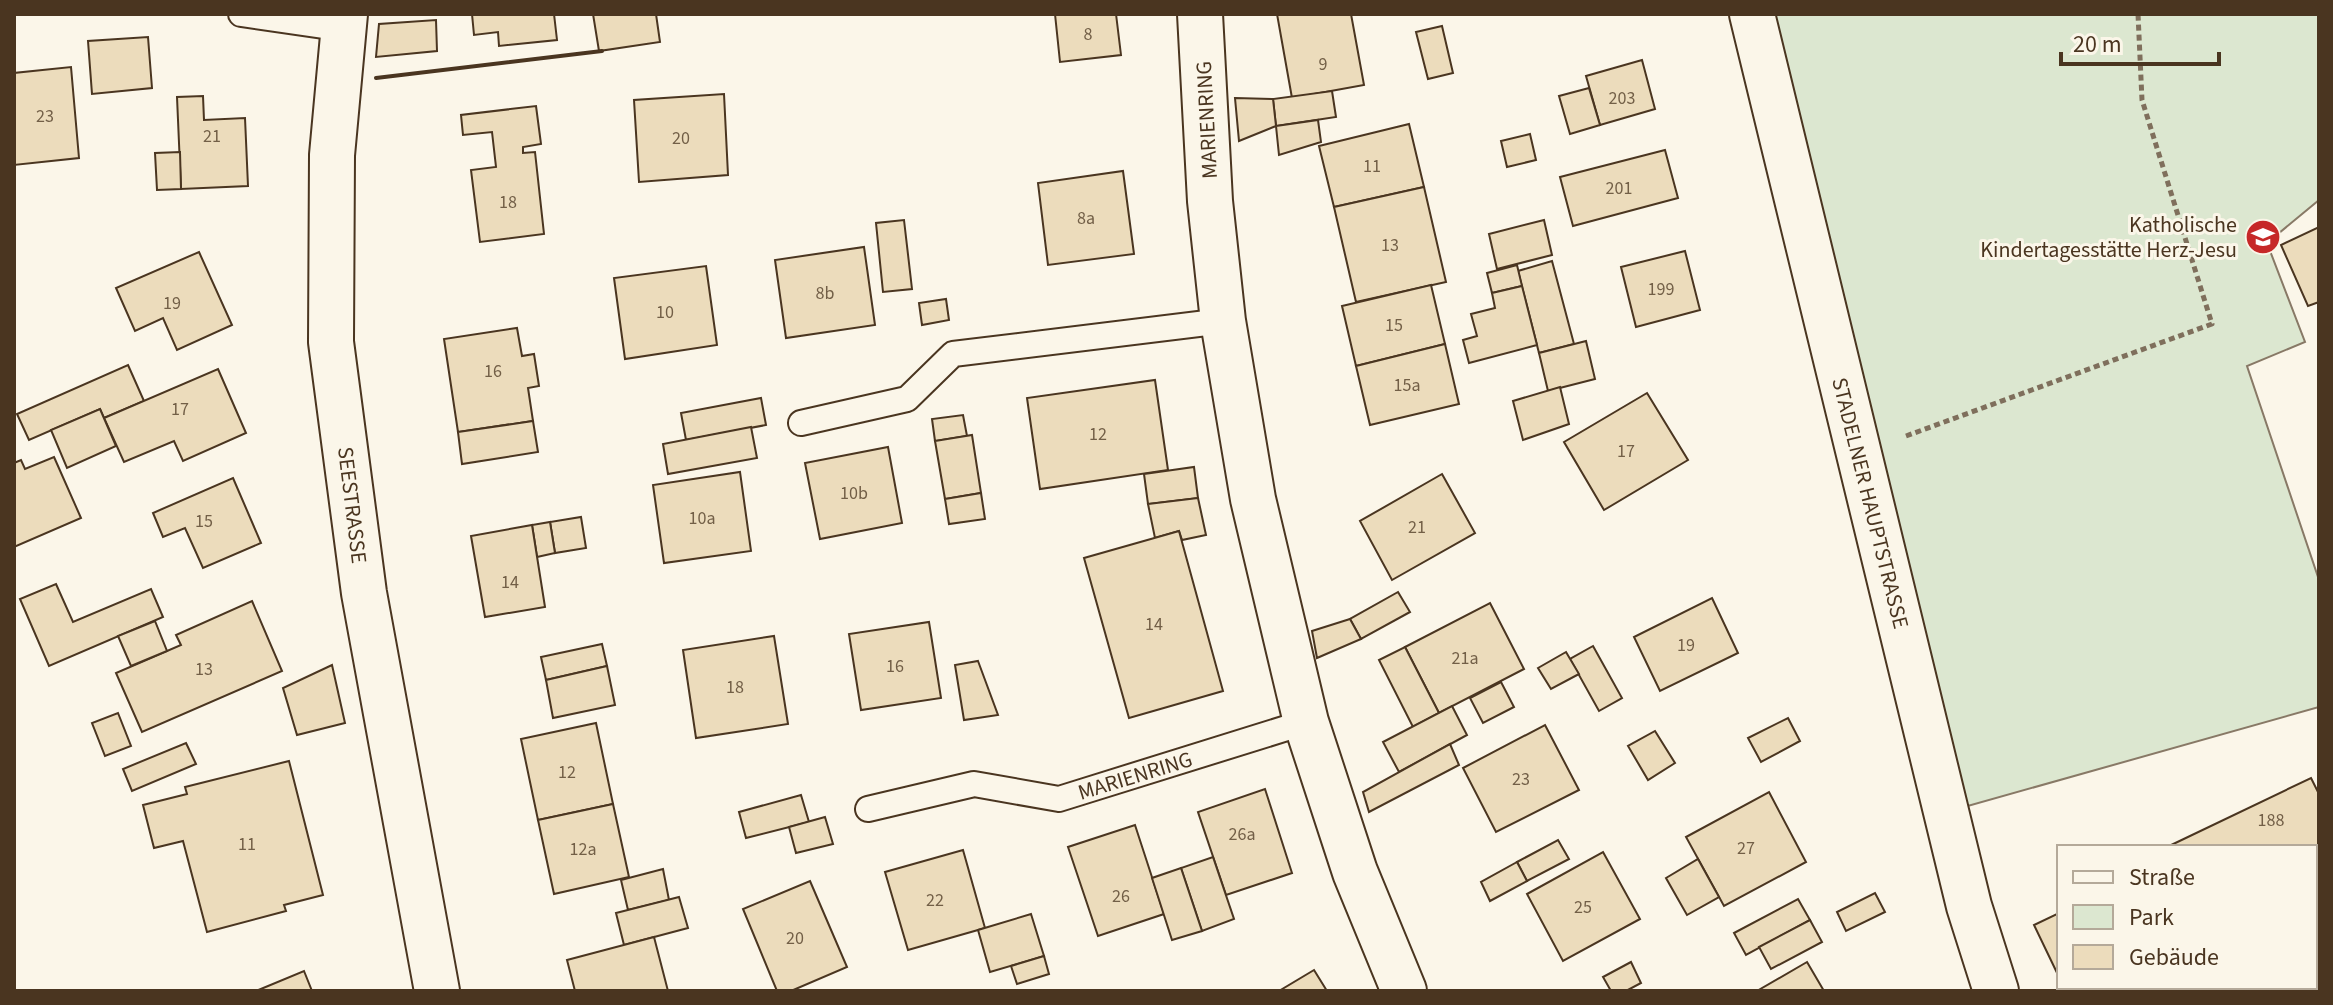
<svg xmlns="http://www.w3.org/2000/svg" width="2333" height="1005" viewBox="0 0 2333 1005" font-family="'Source Sans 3',sans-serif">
<rect width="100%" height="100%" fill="#fbf6e9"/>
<polygon fill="#dce7d0" stroke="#887966" stroke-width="2" points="1753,14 2319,14 2319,200 2267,243 2305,342 2247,366 2319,580 2319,707 1950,811"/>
<g fill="#ecdcbc" stroke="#4a3520" stroke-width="2">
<polygon points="472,14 554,14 557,40 499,46 498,32 474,35"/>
<polygon points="593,14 656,14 660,42 599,51"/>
<polygon points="1055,14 1116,14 1121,55 1060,62"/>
<polygon points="1277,14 1351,14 1364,85 1292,98"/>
<polygon points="436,20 437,51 376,57 379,24"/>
<polygon points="1442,26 1453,73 1428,79 1416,32"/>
<polygon points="148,37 152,88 92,94 88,41"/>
<polygon points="1642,60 1655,109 1600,125 1586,76"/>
<polygon points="71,67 79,158 14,165 14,73"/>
<polygon points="1589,88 1600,125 1570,134 1559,96"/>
<polygon points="1332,91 1336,117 1276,126 1273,99"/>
<polygon points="724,94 728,175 639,182 634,100"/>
<polygon points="203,96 204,120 245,118 248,186 181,189 177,97"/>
<polygon points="1235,98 1273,99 1276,126 1239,141"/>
<polygon points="536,106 541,144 523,147 523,153 535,152 544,234 480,242 471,170 496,167 492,132 463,135 461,115"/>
<polygon points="1318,120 1321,142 1279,155 1276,126"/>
<polygon points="1409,124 1424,187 1334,207 1319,146"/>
<polygon points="1530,134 1536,160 1507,167 1501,141"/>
<polygon points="1665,150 1678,198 1573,226 1560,177"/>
<polygon points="180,152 181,189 157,190 155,153"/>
<polygon points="1123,171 1134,254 1048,265 1038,183"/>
<polygon points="1424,187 1446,282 1356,302 1334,207"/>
<polygon points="904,220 912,289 883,292 876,223"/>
<polygon points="1544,220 1552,255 1497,269 1489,234"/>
<polygon points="2319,227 2319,302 2308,306 2281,245"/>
<polygon points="864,247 875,325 786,338 775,260"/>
<polygon points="1685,251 1700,310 1636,327 1621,267"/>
<polygon points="199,252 232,325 177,350 163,318 135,331 116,288"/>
<polygon points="1552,261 1574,344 1539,353 1518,271"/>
<polygon points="1517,265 1522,286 1492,293 1487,273"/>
<polygon points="706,266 717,345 625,359 614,278"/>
<polygon points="1431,285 1445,344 1356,366 1342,306"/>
<polygon points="1522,286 1537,345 1469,363 1463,340 1477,336 1471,314 1495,308 1492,293"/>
<polygon points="946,299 949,320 922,325 919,303"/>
<polygon points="517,328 522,356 534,354 539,386 528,388 533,421 458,432 444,339"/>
<polygon points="1586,341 1595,379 1548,391 1539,353"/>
<polygon points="1445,344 1459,404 1370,425 1356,366"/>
<polygon points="128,365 144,401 104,418 100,409 29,440 17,414"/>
<polygon points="218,369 246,433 183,461 174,441 124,462 104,418"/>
<polygon points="1155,380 1168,470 1040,489 1027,398"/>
<polygon points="1560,387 1569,424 1523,440 1513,401"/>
<polygon points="1647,393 1688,460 1604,510 1564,442"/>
<polygon points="761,398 766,425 686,440 681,413"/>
<polygon points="100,409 116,446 67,468 51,430"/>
<polygon points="963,415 967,436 935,441 932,419"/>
<polygon points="533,421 538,452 462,464 458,432"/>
<polygon points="751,427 757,458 668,474 663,444"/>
<polygon points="972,435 981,493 945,499 935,441"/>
<polygon points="888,447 902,523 820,539 805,463"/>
<polygon points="54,457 81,518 14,547 14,463 21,460 25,469"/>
<polygon points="1194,467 1198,498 1148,504 1144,474"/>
<polygon points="740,472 751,551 664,563 653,485"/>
<polygon points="1442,474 1475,533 1392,580 1360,521"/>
<polygon points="233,478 261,543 203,568 185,528 163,537 153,513"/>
<polygon points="981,493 985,519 949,524 945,499"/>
<polygon points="1198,498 1206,535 1182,540 1179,531 1155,538 1148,504"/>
<polygon points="581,517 586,548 555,553 550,522"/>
<polygon points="550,522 555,553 537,557 532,525"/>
<polygon points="532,525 545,607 485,617 471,536"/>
<polygon points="1179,531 1223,691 1129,718 1084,558"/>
<polygon points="56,584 73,622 151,589 163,617 49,666 20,599"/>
<polygon points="1398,592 1410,612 1361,639 1350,619"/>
<polygon points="1712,598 1738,653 1660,691 1634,637"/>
<polygon points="252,601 282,671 142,732 116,673 181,645 176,635"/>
<polygon points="1490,603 1524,669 1439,713 1405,647"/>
<polygon points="1350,619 1361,639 1317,658 1312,631"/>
<polygon points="155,621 167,651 131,666 118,636"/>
<polygon points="929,622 941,698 861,710 849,634"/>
<polygon points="774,636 788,724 696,738 683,650"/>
<polygon points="602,644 607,666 546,680 541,657"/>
<polygon points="1593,646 1622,698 1599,711 1570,659"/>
<polygon points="1405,647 1439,713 1413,727 1379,660"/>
<polygon points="1566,652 1579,674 1551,689 1538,668"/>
<polygon points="978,661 998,715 964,720 955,665"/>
<polygon points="332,665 345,723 297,735 283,688"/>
<polygon points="607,666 615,705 553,718 546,680"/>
<polygon points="1501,682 1514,707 1483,723 1470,698"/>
<polygon points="1452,706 1467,735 1399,772 1383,742"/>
<polygon points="118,713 131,746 105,756 92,723"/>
<polygon points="1788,718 1800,741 1761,762 1748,738"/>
<polygon points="596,723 613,804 538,820 521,739"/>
<polygon points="1545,725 1579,790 1496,832 1463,768"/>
<polygon points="1655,731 1675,763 1648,780 1628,746"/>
<polygon points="186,743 196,764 132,791 123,769"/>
<polygon points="1450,744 1459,765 1369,812 1363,792"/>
<polygon points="289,761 323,895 284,905 286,911 207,932 183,841 154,848 143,805 187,794 185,787"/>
<polygon points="2311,778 2319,794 2319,866 2315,868 2315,847 2167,847"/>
<polygon points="1265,789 1292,873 1226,895 1198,812"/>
<polygon points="1769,792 1806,862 1724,906 1686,837"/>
<polygon points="801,795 809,822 746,838 739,812"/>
<polygon points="613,804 629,877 554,894 538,820"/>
<polygon points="825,817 833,844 796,853 789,827"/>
<polygon points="1135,825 1164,914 1098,936 1068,847"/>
<polygon points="1558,840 1569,859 1527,881 1517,862"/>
<polygon points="963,850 985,928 908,950 885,872"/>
<polygon points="1603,852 1640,919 1563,961 1527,894"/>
<polygon points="1213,857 1234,919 1202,931 1181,868"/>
<polygon points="1698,859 1719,897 1687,915 1666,878"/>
<polygon points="1517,862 1527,881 1490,901 1481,882"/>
<polygon points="1181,868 1202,931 1172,940 1152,878"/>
<polygon points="663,869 669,900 628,910 621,880"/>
<polygon points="810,881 847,967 791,991 777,991 743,909"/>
<polygon points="1875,893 1885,912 1846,931 1837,912"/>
<polygon points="679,897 688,928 624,945 616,913"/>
<polygon points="1798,899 1810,920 1746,955 1734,933"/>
<polygon points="2059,913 2059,977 2034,925"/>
<polygon points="1031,914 1044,956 990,972 978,930"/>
<polygon points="1810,920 1822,942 1771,969 1759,947"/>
<polygon points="654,937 668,991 575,991 567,960"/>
<polygon points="1044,956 1049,974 1017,984 1011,966"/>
<polygon points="1631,962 1641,983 1626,991 1611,991 1603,977"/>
<polygon points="1807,962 1824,991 1757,991"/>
<polygon points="1314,970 1327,991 1279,991"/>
<polygon points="304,971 312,991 256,991"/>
</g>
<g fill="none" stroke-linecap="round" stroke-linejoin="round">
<defs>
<g id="service">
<polyline points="241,14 344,29"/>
<polyline points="801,423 907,399 953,354 1223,321"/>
<polyline points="868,809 974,784 1059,799 1306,722"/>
</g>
<g id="minor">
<polyline points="345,14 332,155 331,342 364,593 437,991"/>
<polyline points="1200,14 1210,201 1223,321 1253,499 1306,722 1355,872 1404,991"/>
</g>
<polyline id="secondary" points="1752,14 1969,906 1996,991"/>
</defs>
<use href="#service" stroke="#4a3520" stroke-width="28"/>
<use href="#minor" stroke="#4a3520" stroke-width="48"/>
<use href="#secondary" stroke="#4a3520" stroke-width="48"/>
<polyline stroke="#7f6f5c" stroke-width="5" stroke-dasharray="6 4" stroke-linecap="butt" points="1906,436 2212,324 2142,100 2138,14"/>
<use href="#service" stroke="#fbf6e9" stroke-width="24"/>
<use href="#minor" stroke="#fbf6e9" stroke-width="44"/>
<use href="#secondary" stroke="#fbf6e9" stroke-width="44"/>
<polyline stroke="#4a3520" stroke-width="4" points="376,78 602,51"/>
</g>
<defs>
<symbol id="school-disc" viewBox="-11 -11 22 22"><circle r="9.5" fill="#c62828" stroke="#fbf6e9"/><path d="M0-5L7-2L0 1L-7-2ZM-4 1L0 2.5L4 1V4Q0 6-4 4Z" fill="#fff"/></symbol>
</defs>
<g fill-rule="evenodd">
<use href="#school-disc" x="2243" y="217" width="40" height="40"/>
</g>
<g text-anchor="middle" stroke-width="6" stroke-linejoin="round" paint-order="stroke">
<g font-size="18" fill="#725f47">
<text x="1088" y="40">8</text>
<text x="1323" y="70">9</text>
<text x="1622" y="104">203</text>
<text x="45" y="122">23</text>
<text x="212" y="142">21</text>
<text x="681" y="144">20</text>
<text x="1372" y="172">11</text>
<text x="1619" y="194">201</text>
<text x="508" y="208">18</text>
<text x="1086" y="224">8a</text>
<text x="1390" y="251">13</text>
<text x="1661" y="295">199</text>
<text x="825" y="299">8b</text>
<text x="172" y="309">19</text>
<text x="665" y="318">10</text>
<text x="1394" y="331">15</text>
<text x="493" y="377">16</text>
<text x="1407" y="391">15a</text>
<text x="180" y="415">17</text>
<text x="1098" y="440">12</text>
<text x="1626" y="457">17</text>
<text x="854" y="499">10b</text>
<text x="702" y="524">10a</text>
<text x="204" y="527">15</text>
<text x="1417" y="533">21</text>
<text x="510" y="588">14</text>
<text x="1154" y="630">14</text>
<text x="1686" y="651">19</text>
<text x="1465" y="664">21a</text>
<text x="895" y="672">16</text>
<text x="204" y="675">13</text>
<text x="735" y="693">18</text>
<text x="567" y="778">12</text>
<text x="1521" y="785">23</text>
<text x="2271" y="826">188</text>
<text x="1242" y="840">26a</text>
<text x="247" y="850">11</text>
<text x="1746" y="854">27</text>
<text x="583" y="855">12a</text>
<text x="1121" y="902">26</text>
<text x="935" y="906">22</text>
<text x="1583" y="913">25</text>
<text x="795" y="944">20</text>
</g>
<g font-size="22" fill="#4a3520" stroke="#fbf6e9">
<text transform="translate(1206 120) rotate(-93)" y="8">MARIENRING</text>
<text transform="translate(1871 503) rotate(76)" y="8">STADELNER HAUPTSTRASSE</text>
<text transform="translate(353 505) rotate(83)" y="8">SEESTRASSE</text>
<text transform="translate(1135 775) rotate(-17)" y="8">MARIENRING</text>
</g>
<g font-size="22" fill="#4a3520" stroke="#fbf6e9" text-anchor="end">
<text x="2237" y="232">Katholische<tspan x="2237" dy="25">Kindertagesstätte Herz-Jesu</tspan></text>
</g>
</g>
<rect width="2333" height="1005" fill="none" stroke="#4a3520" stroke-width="32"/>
<rect x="2057" y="845" width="260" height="144" fill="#fbf6e9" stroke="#b4a999" stroke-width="2"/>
<rect x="2073" y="871" width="40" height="12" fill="#fbf6e9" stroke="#b4a999" stroke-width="2"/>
<text x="2129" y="885" font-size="24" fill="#4a3520">Straße</text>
<rect x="2073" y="905" width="40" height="24" fill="#dce7d0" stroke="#b4a999" stroke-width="2"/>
<text x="2129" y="925" font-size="24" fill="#4a3520">Park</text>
<rect x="2073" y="945" width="40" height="24" fill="#ecdcbc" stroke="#b4a999" stroke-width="2"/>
<text x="2129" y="965" font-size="24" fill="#4a3520">Gebäude</text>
<path d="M2061 52v12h158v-12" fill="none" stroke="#4a3520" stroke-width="4"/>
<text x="2073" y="52" font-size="24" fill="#4a3520" stroke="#fbf6e9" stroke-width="6" paint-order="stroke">20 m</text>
</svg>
